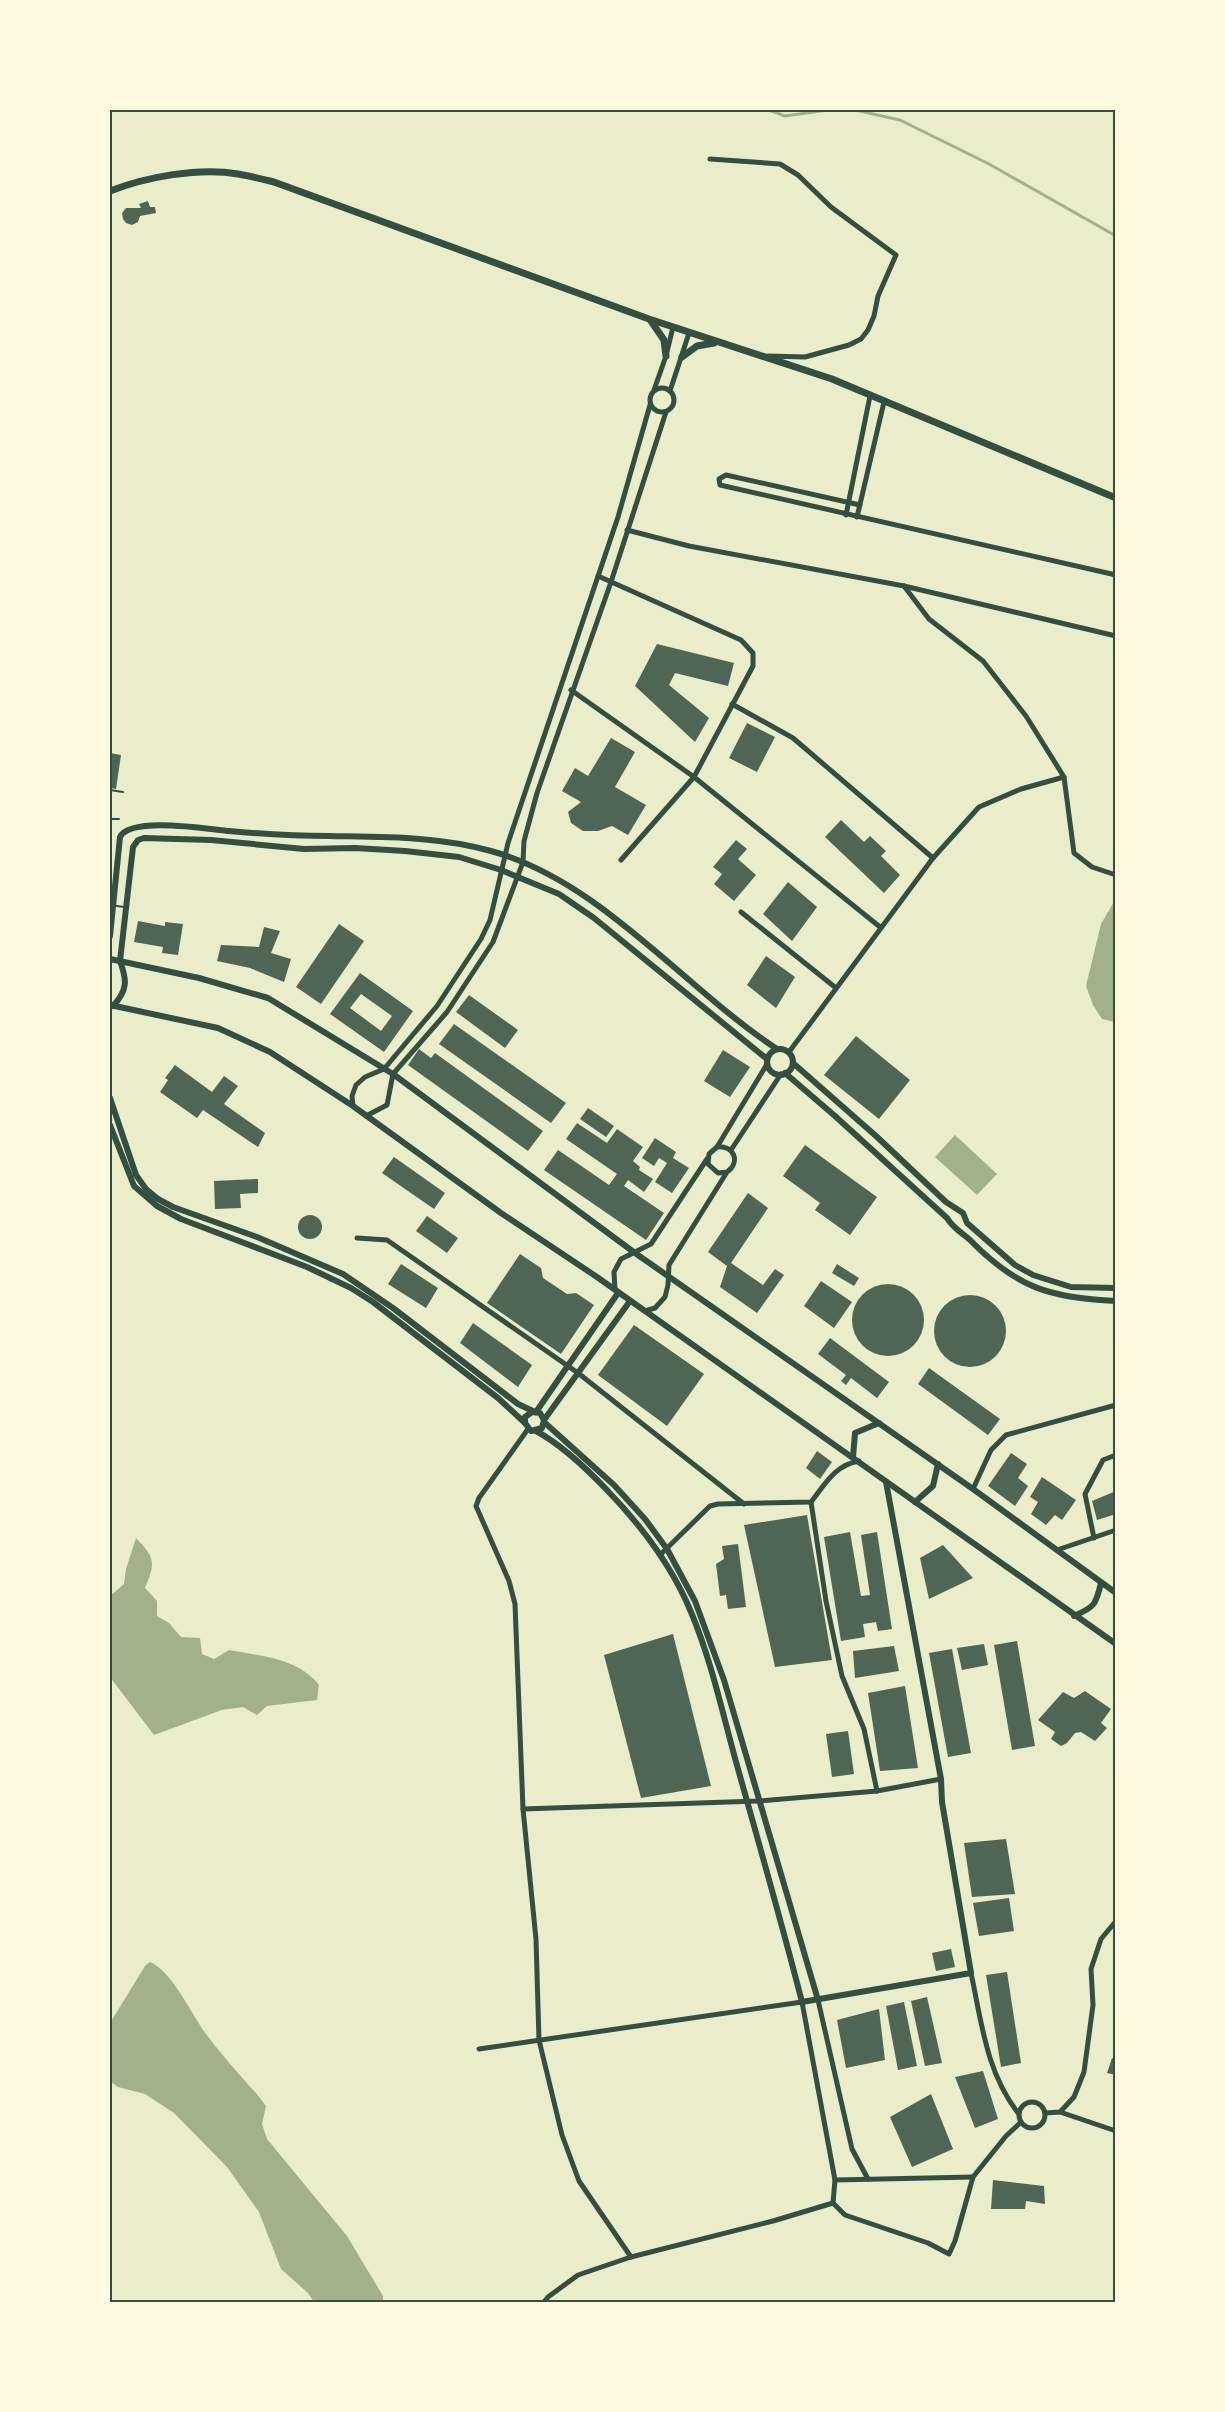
<svg xmlns="http://www.w3.org/2000/svg" width="1225" height="2412" viewBox="0 0 1225 2412" font-family="Rubik,sans-serif">
<rect width="100%" height="100%" fill="#e9edc9"/>
<g fill="#a3b18a">
<polygon points="1115,900 1115,1022 1102,1019 1093,1005 1086,986 1101,924"/>
<polygon points="955,1135 997,1174 977,1195 935,1157"/>
<path d="M136,1538C155,1558 156,1562 145,1588L157,1601V1616L169,1623L181,1637L200,1638L202,1654L214,1659L229,1650C261,1656 298,1658 319,1685L317,1700L267,1706L257,1715L243,1707L222,1710L154,1735L110,1677V1596L124,1584L126,1569Z"/>
<path d="M150,1962C172,1971 192,2015 206,2034C223,2057 242,2077 260,2098L266,2106L262,2124L267,2139L347,2236L383,2296V2302H314L308,2293L281,2269L259,2212L227,2167L174,2113L145,2094L118,2087L110,2081V2023L145,1966Z"/>
</g>
<g fill="none" stroke-linecap="round" stroke-linejoin="round">
<g stroke="#a3b18a" stroke-width="3">
<polyline points="769,110 785,116 828,110"/>
<polyline points="855,110 900,120 989,164 1116,236"/>
</g>
</g>
<g fill="#4f6655" fill-rule="evenodd">
<polygon points="148,201 150,207 155,207 156,213 140,216 138,222 132,225 126,223 123,219 122,213 126,208 141,208 139,204"/>
<polygon points="657,644 734,663 728,686 675,673 669,685 709,718 695,742 635,686"/>
<polygon points="747,723 775,737 757,772 729,758"/>
<polygon points="611,738 635,752 615,787 646,805 628,835 612,826 598,831 583,831 571,823 568,812 581,802 562,791 575,768 588,776"/>
<polygon points="110,753 121,755 116,789 110,788"/>
<polygon points="841,820 864,842 870,836 886,851 881,856 900,875 884,893 825,837"/>
<polygon points="736,840 747,849 738,859 756,875 734,901 714,884 722,874 713,867"/>
<polygon points="788,882 817,907 792,941 763,914"/>
<polygon points="138,921 165,926 165,922 183,924 178,955 162,953 163,947 134,942"/>
<polygon points="339,924 364,941 321,1004 296,987"/>
<polygon points="264,927 280,931 271,953 291,959 284,982 250,968 217,961 221,945 259,947"/>
<polygon points="766,956 795,977 776,1008 747,985"/>
<path d="M360,973L413,1011L384,1052L330,1014ZM361,994L392,1016L381,1031L350,1008Z"/>
<polygon points="469,995 518,1030 505,1048 456,1012"/>
<polygon points="454,1024 566,1103 551,1123 439,1044"/>
<polygon points="856,1036 910,1080 879,1119 824,1075"/>
<polygon points="419,1049 431,1058 435,1053 543,1131 528,1151 408,1065"/>
<polygon points="723,1050 750,1067 730,1097 704,1081"/>
<polygon points="175,1065 212,1092 224,1076 238,1086 224,1104 265,1133 258,1147 203,1110 197,1118 160,1092 168,1080 165,1078"/>
<polygon points="588,1108 614,1126 606,1137 580,1119"/>
<polygon points="577,1123 607,1143 617,1129 643,1147 633,1161 640,1167 639,1170 653,1179 644,1192 628,1180 624,1186 664,1213 646,1240 544,1170 558,1150 609,1185 617,1174 566,1139"/>
<polygon points="655,1138 676,1152 673,1158 689,1168 672,1193 655,1182 667,1163 659,1158 654,1166 642,1158"/>
<polygon points="805,1145 877,1197 850,1235 815,1210 820,1203 783,1176"/>
<polygon points="394,1157 445,1193 434,1209 382,1173"/>
<polygon points="258,1179 258,1193 240,1194 241,1208 215,1209 214,1181"/>
<polygon points="748,1193 768,1208 731,1263 763,1285 775,1269 784,1275 757,1313 720,1287 727,1266 708,1252"/>
<circle cx="310" cy="1227" r="12"/>
<polygon points="427,1216 458,1238 447,1253 416,1231"/>
<polygon points="520,1254 541,1268 543,1278 567,1294 576,1293 594,1305 561,1354 487,1303"/>
<polygon points="401,1264 438,1288 426,1308 388,1284"/>
<polygon points="837,1264 859,1278 854,1286 832,1273"/>
<polygon points="821,1281 852,1302 834,1328 804,1306"/>
<circle cx="888" cy="1320" r="36"/>
<circle cx="970" cy="1331" r="36"/>
<polygon points="473,1323 532,1365 518,1387 460,1343"/>
<polygon points="634,1325 704,1374 667,1426 598,1375"/>
<polygon points="830,1338 889,1382 877,1398 851,1378 846,1385 841,1381 846,1375 818,1354"/>
<polygon points="929,1368 1000,1419 988,1435 918,1384"/>
<polygon points="817,1451 832,1462 820,1479 806,1468"/>
<polygon points="1011,1453 1027,1464 1018,1478 1028,1486 1015,1506 988,1486"/>
<polygon points="1042,1477 1076,1500 1062,1520 1055,1515 1046,1525 1031,1514 1038,1502 1030,1497"/>
<polygon points="1116,1491 1116,1514 1097,1520 1092,1501"/>
<polygon points="807,1515 832,1660 775,1667 744,1525"/>
<polygon points="850,1532 861,1596 870,1595 861,1535 877,1532 892,1629 878,1631 876,1622 863,1624 865,1637 841,1641 824,1537"/>
<polygon points="738,1544 746,1607 728,1609 726,1595 720,1596 716,1564 724,1559 722,1546"/>
<polygon points="943,1545 973,1578 929,1599 920,1558"/>
<polygon points="673,1634 711,1786 641,1798 604,1655"/>
<polygon points="1017,1641 1035,1746 1012,1750 994,1645"/>
<polygon points="984,1644 988,1665 962,1670 957,1648"/>
<polygon points="894,1646 899,1671 855,1678 853,1651"/>
<polygon points="952,1649 971,1753 948,1757 929,1653"/>
<polygon points="905,1686 918,1768 880,1771 868,1693"/>
<polygon points="1085,1691 1111,1709 1101,1723 1107,1728 1095,1741 1081,1732 1075,1733 1067,1743 1061,1746 1051,1739 1055,1732 1038,1720 1063,1692 1074,1698"/>
<polygon points="848,1731 854,1774 832,1777 826,1734"/>
<polygon points="1006,1839 1015,1894 972,1897 964,1843"/>
<polygon points="1009,1898 1014,1931 979,1936 973,1903"/>
<polygon points="951,1949 955,1967 936,1971 932,1953"/>
<polygon points="1007,1972 1021,2063 1001,2067 986,1975"/>
<polygon points="927,1997 942,2063 925,2066 911,2001"/>
<polygon points="904,2002 917,2066 898,2070 886,2006"/>
<polygon points="879,2009 885,2060 846,2068 837,2020"/>
<polygon points="1112,2058 1116,2059 1116,2075 1107,2073"/>
<polygon points="983,2071 998,2119 975,2128 955,2077"/>
<polygon points="931,2094 953,2149 912,2167 890,2117"/>
<polygon points="993,2180 1044,2186 1045,2204 1026,2201 1025,2209 991,2209"/>
</g>
<g fill="none" stroke-linecap="round" stroke-linejoin="round">
<g stroke="#344e41" stroke-width="2">
<polyline points="110,790 123,792"/>
<polyline points="110,819 119,819"/>
<polyline points="110,905 124,907"/>
</g>
<g stroke="#344e41" stroke-width="5">
<polyline points="710,159 780,164 798,175 831,207 896,255 878,296 874,316 868,330 861,339 849,345 805,357 768,356"/>
<circle cx="662" cy="400" r="12"/>
<polyline points="654,390 666,356 673,327"/>
<polyline points="670,391 689,333"/>
<polyline points="860,505 726,475 719,479 720,485 1116,575"/>
<polyline points="846,515 870,396"/>
<polyline points="857,517 884,402"/>
<polyline points="627,530 689,546 904,586 1116,636"/>
<polyline points="598,576 741,640 753,653 753,666 694,777 621,860"/>
<polyline points="904,586 929,619 983,661 1026,716 1064,777 1074,853 1092,867 1116,875"/>
<polyline points="571,690 694,777 880,927"/>
<polyline points="732,704 793,738 933,858"/>
<polyline points="741,912 836,988"/>
<polyline points="789,1052 933,858 979,807 1021,789 1064,777"/>
<polyline points="353,1106 352,1096 356,1085 365,1077 384,1069 437,1006 481,939 490,920 508,843 618,517 650,405"/>
<polyline points="366,1116 387,1105 393,1074 447,1012 493,942 523,862 524,841 537,793 611,582 666,412"/>
<polyline points="717,1147 767,1064"/>
<polyline points="731,1150 781,1074"/>
<polyline points="357,1238 387,1240 578,1373 744,1504"/>
<polyline points="615,1290 614,1272 621,1259 651,1244 707,1159"/>
<path d="M645,1311L655,1308L665,1297L668,1285L669,1265L727,1172C741,1162 734,1145 717,1147L709,1154L708,1164L718,1173L727,1172"/>
<polyline points="528,1429 479,1498 476,1506 509,1581 515,1604 523,1809 536,1939 539,2040 562,2135 579,2181 631,2257"/>
<polyline points="973,1489 991,1450 1006,1435 1116,1405"/>
<polyline points="811,1502 826,1601 842,1676 864,1729 877,1791"/>
<polyline points="1094,1538 1085,1494 1103,1460 1116,1455"/>
<polyline points="1057,1550 1116,1530"/>
<path d="M660,1555L710,1506L718,1504L811,1502C825,1484 835,1465 859,1461"/>
<polyline points="523,1809 758,1801 877,1791 941,1779"/>
<path d="M971,1973C982,2024 986,2071 1018,2113"/>
<polyline points="818,2000 852,2149 868,2179"/>
<polyline points="479,2049 802,2002 835,2180 833,2203"/>
<circle cx="1032" cy="2115" r="13"/>
<polyline points="1060,2112 1116,2131"/>
<polyline points="1045,2113 1060,2112 1074,2097 1084,2072 1093,2005 1091,1969 1101,1939 1116,1921"/>
<polyline points="835,2180 973,2177"/>
<polyline points="833,2203 845,2215 928,2243 949,2254 955,2241 973,2177 1006,2136 1020,2123"/>
<polyline points="544,2302 548,2297 578,2275 631,2257 773,2221 833,2203"/>
</g>
<g stroke="#344e41" stroke-width="6">
<path d="M110,936L120,837C130,816 208,829 229,831C262,834 295,836 329,836C384,837 438,836 491,851C601,881 684,988 777,1049"/>
<polyline points="110,959 199,978 268,998 393,1074 635,1253 973,1489 1116,1593"/>
<polyline points="110,1005 218,1028 270,1052 353,1106 501,1213 597,1277 1116,1644"/>
<path d="M113,1006C128,990 127,980 120,961L133,847L138,840L144,838L211,840L304,849L355,848L405,851L459,857L501,870L559,894L594,918L767,1059"/>
<circle cx="780" cy="1062" r="13"/>
<polyline points="793,1063 876,1136 946,1202 963,1213 967,1223 1015,1265 1033,1275 1071,1287 1116,1288"/>
<path d="M785,1073L835,1116L947,1218C952,1227 962,1233 970,1240C1017,1288 1050,1298 1116,1301"/>
<polyline points="110,1098 136,1175 146,1189 158,1199 173,1207 257,1237 343,1274 393,1308 518,1404 535,1412"/>
<polyline points="110,1125 134,1186 157,1206 181,1219 307,1267 351,1288 373,1302 498,1398 525,1423"/>
<polyline points="536,1412 618,1293"/>
<polyline points="544,1420 540,1413 532,1412 525,1417 525,1423 531,1431 542,1428 544,1420 630,1301"/>
<polyline points="544,1422 614,1485 645,1519 667,1549 695,1601 724,1680 818,2000"/>
<path d="M536,1431C562,1445 585,1467 606,1489C640,1524 672,1566 691,1612C712,1662 723,1716 738,1769C760,1847 782,1924 802,2002L971,1973L942,1802L941,1779L886,1482"/>
<polyline points="853,1457 855,1433 879,1423"/>
<polyline points="915,1502 933,1486 938,1464"/>
<path d="M1074,1616C1095,1607 1096,1604 1101,1583"/>
</g>
<g stroke="#344e41" stroke-width="7">
<path d="M110,191C146,177 199,167 238,174C250,176 262,179 274,182L649,319L832,379L1116,498"/>
<polyline points="651,321 664,340 666,356"/>
<polyline points="682,357 697,346 714,343"/>
</g>
</g>
<rect width="1225" height="2412" fill="none" stroke="#fefae0" stroke-width="222"/>
<rect x="111" y="111" width="1003" height="2190" fill="none" stroke="#344e41" stroke-width="2"/>
</svg>
